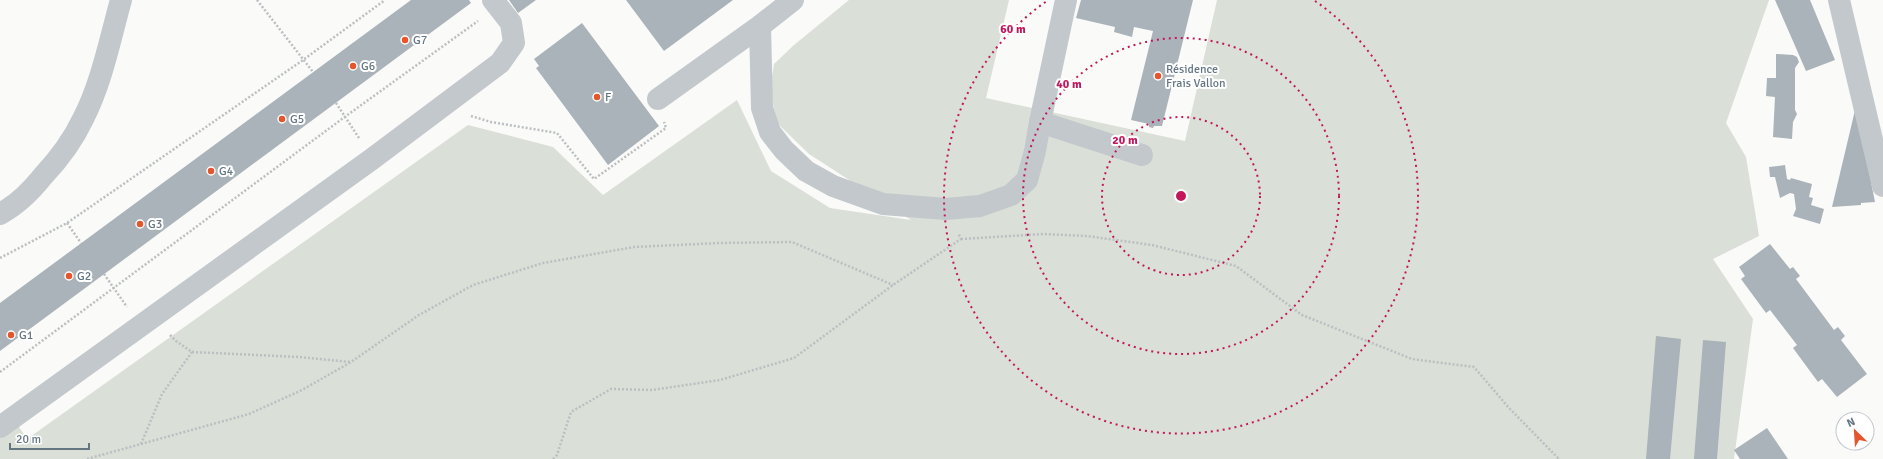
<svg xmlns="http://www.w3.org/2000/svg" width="1883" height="459" viewBox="0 0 1883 459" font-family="Signika,sans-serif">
<rect width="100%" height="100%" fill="#fafaf8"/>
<polygon fill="#dadfd7" points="849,0 1009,0 986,98 1185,141 1217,0 1769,0 1726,123 1746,157 1759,236 1713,259 1753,319 1734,459 0,459 0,433 17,424 27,439 468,125 553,147 603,195 737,100 771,171 830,208 911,220 809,154 777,123 770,90 774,64 794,45"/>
<g fill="#aab3b9">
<polygon points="411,0 469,0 471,3 0,351 0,303"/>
<polygon points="509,0 536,0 518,13"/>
<polygon points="626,0 733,0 664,51"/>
<polygon points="1081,0 1193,0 1162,126 1154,126 1153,128 1149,127 1149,124 1131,120 1153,31 1134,27 1132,37 1114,32 1115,27 1076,18"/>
<polygon points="1775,0 1810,0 1835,60 1806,71"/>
<polygon points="582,23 659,126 608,165 536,68 539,66 534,59"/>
<polygon points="1776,54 1793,55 1797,57 1799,62 1795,68 1795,110 1797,114 1793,122 1792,139 1773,137 1775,97 1766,96 1767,78 1776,78"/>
<polygon points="1856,106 1875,202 1861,203 1861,205 1832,207"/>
<polygon points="1785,165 1787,179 1790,180 1791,178 1812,184 1809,197 1813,198 1811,205 1824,209 1820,224 1793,216 1796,209 1794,194 1790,193 1780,198 1775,177 1770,177 1769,167"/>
<polygon points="1770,244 1790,269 1793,267 1800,276 1796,279 1834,330 1838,327 1845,336 1841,340 1867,374 1837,397 1822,379 1818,382 1793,348 1797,345 1770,310 1766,313 1741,279 1745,276 1739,267"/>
<polygon points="1656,336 1681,339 1670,459 1646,459"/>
<polygon points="1703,340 1726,342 1717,459 1694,459"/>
<polygon points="1767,428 1788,459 1740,459 1734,450"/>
</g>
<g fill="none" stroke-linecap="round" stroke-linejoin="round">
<g stroke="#bbbfc2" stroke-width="2.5" stroke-dasharray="2 2" stroke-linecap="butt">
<polyline points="257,0 313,72"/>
<polyline points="336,103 359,138"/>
<polyline points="471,116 491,122 557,133 594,179 666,128 664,122"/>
<polyline points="67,223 81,243"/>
<polyline points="961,239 1044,234 1087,236 1152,245 1236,266 1302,315 1412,359 1474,367 1509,408 1559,459"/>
<polyline points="0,258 67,223 303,60 385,0"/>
<polyline points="104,274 127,307"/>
<polyline points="170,335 176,341 192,352 299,357 350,362"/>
<polyline points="0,372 346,116 478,21"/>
<polyline points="141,444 162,394 192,352"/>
<polyline points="87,459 249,414 302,390 351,362 419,315 473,285 543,263 634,247 719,243 792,242 893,285"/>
<polyline points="553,459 557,455 571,412 611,389 652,390 720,380 794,358 893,285 961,239 958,233"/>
</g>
<g stroke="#c3c8cc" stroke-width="22">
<polyline points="1839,0 1883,186"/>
<polyline points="760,26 762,108 770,132 784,150 806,171 833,186 883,204 946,209 980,206 1011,195 1027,180 1035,151 1040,122 1066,0"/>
<polyline points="658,99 760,26 793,0"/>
<polyline points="1040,122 1142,155"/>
<path d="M0,214C17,205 31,191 43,176C59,159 73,140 83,119C102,82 110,39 121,0"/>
<polyline points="0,427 372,159 500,63 514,43 511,23 493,0"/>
</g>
</g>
<g fill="none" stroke="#c2185b" stroke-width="2" stroke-dasharray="2 4">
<circle cx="1181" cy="196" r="79"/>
<circle cx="1181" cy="196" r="158"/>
<path d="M1315 1A237 237 0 1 1 1047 1"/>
</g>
<g fill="#e4572e" stroke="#fff" stroke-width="1.5">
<circle cx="405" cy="40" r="4"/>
<circle cx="353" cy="66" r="4"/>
<circle cx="1158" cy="76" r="4"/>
<circle cx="597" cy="97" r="4"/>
<circle cx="282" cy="119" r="4"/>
<circle cx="211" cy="171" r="4"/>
<circle cx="140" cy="224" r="4"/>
<circle cx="69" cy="276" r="4"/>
<circle cx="11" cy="335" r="4"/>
</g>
<g text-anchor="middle" stroke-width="4" stroke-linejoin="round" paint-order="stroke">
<g font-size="12" fill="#657683" stroke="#fff" text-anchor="start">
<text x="413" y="44">G7</text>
<text x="361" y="70">G6</text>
<text x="1166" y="73">Résidence<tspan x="1166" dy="14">Frais Vallon</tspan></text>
<text x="605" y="101">F</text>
<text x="290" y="123">G5</text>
<text x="219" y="175">G4</text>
<text x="148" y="228">G3</text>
<text x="77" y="280">G2</text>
<text x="19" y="339">G1</text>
</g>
</g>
<circle cx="1181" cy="196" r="6" fill="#c2185b" stroke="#fff" stroke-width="2"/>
<g font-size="12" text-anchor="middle" font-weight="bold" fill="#c2185b" stroke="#fff" stroke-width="4" stroke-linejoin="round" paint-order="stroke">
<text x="1013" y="33">60 m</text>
<text x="1069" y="88">40 m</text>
<text x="1125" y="144">20 m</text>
</g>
<g transform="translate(1855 431) rotate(335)"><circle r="19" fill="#ffffff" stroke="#c1c8cd"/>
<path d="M0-3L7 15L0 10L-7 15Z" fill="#e4572e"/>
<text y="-6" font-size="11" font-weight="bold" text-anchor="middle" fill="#657683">N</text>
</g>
<path d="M10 443v6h79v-6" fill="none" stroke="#657683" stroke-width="2"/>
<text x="16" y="443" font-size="12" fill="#657683" stroke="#ffffff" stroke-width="3" paint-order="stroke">20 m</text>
</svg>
